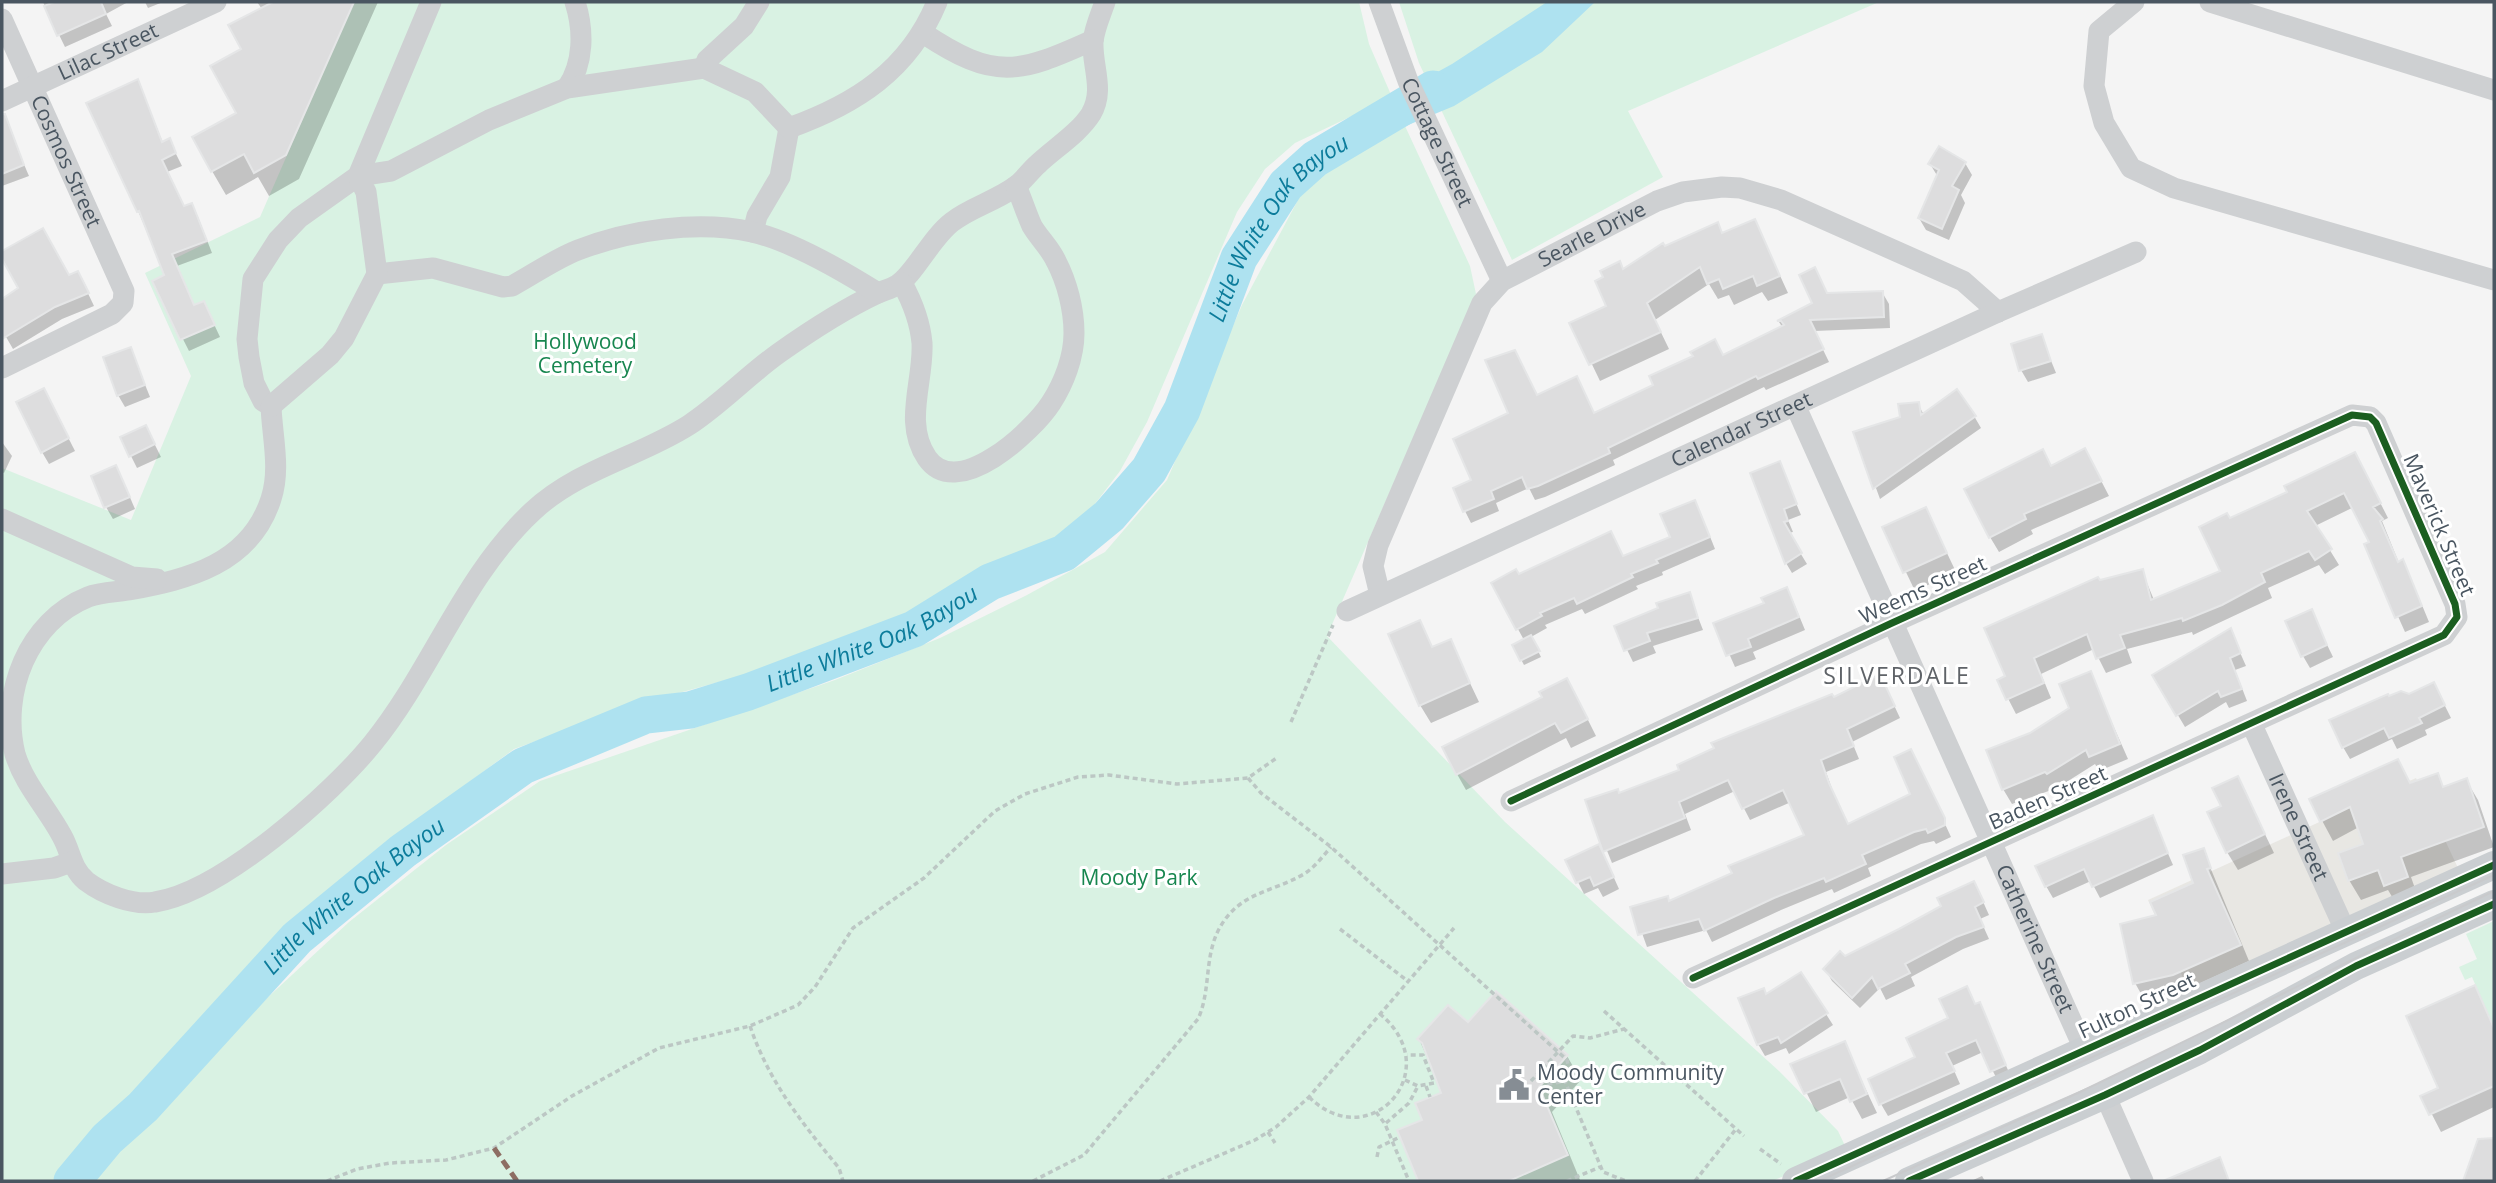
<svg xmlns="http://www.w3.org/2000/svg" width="2496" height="1183" viewBox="0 0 2496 1183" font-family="'Open Sans',sans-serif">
<rect width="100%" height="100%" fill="#f4f4f4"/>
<polygon fill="#e8e7e3" points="2416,778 2458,868 2189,991 2148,900"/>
<g fill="#d9f2e3">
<polygon points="354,2 1359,2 1369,44 1392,97 1295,143 1265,169 1237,212 1147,422 1120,471 1085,517 1055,542 910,615 748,674 635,705 514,749 407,828 318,905 55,1181 2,1181 2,468 131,520 191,376 145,273 260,217"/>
<polygon points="1399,2 1879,2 1628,111 1663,177 1512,260 1419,63"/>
<polygon points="1405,126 1470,266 1476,294 1327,636 1505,822 1779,1071 1838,1131 1847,1150 1772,1181 91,1181 265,1000 349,922 446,845 540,781 835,680 940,638 1027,595 1105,552 1167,480 1242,305 1307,183"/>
<polygon points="2494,921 2494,1028 2472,977 2465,980 2459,967 2477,959 2466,934"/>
</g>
<polygon fill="#aee2f0" points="1547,2 1595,2 1542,52 1454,106 1396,130 1383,102 1452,64"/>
<g fill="#0003">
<polygon points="43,2 128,2 106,14 112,26 65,47"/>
<polygon points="145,2 163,2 148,8"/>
<polygon points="257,2 378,2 299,179 269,196 258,177 226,195 212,171 238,114 243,50 262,9"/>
<polygon points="138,81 163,143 169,140 182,166 167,172 184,208 191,205 198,217 212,253 177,266 195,307 204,303 220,337 189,351 154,282 166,276 138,211"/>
<polygon points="13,139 29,176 2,186 2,143"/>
<polygon points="1965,163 1972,175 1961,195 1965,203 1949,240 1926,230 1919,218 1938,177 1930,164"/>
<polygon points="1755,221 1788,293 1768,301 1762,292 1734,305 1729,295 1718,299 1709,284 1655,320 1669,349 1600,381 1572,323 1608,307 1623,271 1664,248 1723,234"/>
<polygon points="43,230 69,278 84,285 94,306 62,319 13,349 2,330 2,301 20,289 2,253"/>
<polygon points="1882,292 1889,304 1890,328 1814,331 1829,362 1766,390 1764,387 1613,460 1615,465 1545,497 1535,500 1529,488 1496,503 1499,511 1471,523 1465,511 1474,481 1510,414 1537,397 1594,415 1783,328 1779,322 1827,295"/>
<polygon points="2041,336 2056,373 2028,382 2021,370"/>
<polygon points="131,350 150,397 125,407 118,395"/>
<polygon points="50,402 75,451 49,464 42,452"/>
<polygon points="1918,404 1924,415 1974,416 1981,428 1880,499 1856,433 1902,418"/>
<polygon points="122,438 152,439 161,457 137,468"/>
<polygon points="2,442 12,456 4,473 2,472"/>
<polygon points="1779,463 1801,515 1788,520 1793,532 1788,533 1807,564 1792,573 1786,563"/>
<polygon points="2093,465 2109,496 2031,530 2033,534 1999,552 1990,537 2051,468"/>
<polygon points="2363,469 2388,518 2382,521 2399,563 2402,562 2410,576 2429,622 2405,632 2366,545 2372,543 2354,507 2315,526 2339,565 2325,574 2319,565 2268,588 2272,598 2193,635 2192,632 2127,649 2132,663 2106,673 2094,649 2041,674 2051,698 2016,714 1999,681 2008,677 2099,582 2142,571 2154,600 2223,572 2229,520"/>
<polygon points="122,479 135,509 113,519 106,507"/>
<polygon points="1926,509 1956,572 1915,591 1885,528"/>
<polygon points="1701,514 1715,549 1662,572 1663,575 1636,586 1638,589 1585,614 1582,609 1545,625 1547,628 1531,637 1541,657 1524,665 1514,646 1524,640 1493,584 1518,576 1623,558 1672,538"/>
<polygon points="1689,594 1703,630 1653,646 1656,653 1633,662 1616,627"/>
<polygon points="1793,601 1805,630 1753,652 1756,659 1735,667 1716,624 1766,604"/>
<polygon points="2311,612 2333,657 2310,668 2303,656"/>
<polygon points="1419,622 1433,648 1450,641 1479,702 1431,723 1420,705"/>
<polygon points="2230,630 2246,666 2235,670 2247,701 2229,708 2226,702 2185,727 2154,675"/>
<polygon points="2090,673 2128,759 2099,771 2095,764 2057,788 2012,804 2003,789 2031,734 2071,709"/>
<polygon points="1886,688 1900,718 1852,742 1859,759 1826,772 1835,797 1848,825 1912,794 1917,763 1951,837 1936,844 1934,841 1921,844 1868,868 1871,876 1834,893 1832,889 1781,910 1712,942 1706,930 1647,947 1633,908 1670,903 1734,874 1806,835 1791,802 1750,820 1735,791 1685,814 1691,830 1612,863 1587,801 1619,795 1682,771 1833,699"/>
<polygon points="1576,696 1596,736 1571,748 1566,738 1466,790 1457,774"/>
<polygon points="2409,696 2440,696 2451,718 2425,730 2427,735 2397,749 2392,739 2350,759 2343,747 2389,698"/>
<polygon points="2437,775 2444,788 2466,780 2478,800 2494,847 2411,877 2418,897 2397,905 2388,890 2361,900 2349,880 2366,845 2359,827 2333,841 2311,800 2411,785"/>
<polygon points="2238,778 2274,853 2238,870 2227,852 2223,807"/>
<polygon points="2152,817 2173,865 2100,898 2091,881 2053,898 2046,886"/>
<polygon points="2203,850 2249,961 2183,991 2144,999 2135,983 2159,917 2195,884"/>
<polygon points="1605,858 1619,889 1603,897 1598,888 1584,894 1567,860"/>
<polygon points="1980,895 1989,915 1980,919 1989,939 1963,949 1911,977 1915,986 1886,1000 1880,988 1860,1008 1832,981 1825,969"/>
<polygon points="2474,987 2494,1027 2494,1107 2441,1132 2423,1097 2440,1089"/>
<polygon points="1766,996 1826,1014 1833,1025 1789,1054 1786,1048 1765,1056 1758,1044"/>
<polygon points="1979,1004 2011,1077 1999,1083 1983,1052 1952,1066 1960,1084 1888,1116 1881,1104 1917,1058"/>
<polygon points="1468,1024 1567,1056 1581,1080 1552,1112 1580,1180 1420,1181 1400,1131 1425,1120 1443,1094 1419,1039"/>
<polygon points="1844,1043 1877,1113 1862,1119 1850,1097 1816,1112 1793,1065"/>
<polygon points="1982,1176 1985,1181 1971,1181"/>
</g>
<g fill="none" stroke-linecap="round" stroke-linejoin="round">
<path stroke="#aee2f0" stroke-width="37" id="s1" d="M72,1181L107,1139L143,1107L297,938L403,851L523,766L646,715L690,710L748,692L914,629L990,582L1064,553L1109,516L1149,470L1182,410L1239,258L1286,185L1315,159L1433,89"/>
</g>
<g fill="#ddddde" stroke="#e5e6e7" stroke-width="2">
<polygon points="54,2 101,2 106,14 57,36 44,6"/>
<polygon points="273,2 354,2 286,155 254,173 244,154 211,172 192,137 236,113 210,66 241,49 228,25"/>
<polygon points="138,79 162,142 170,138 176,153 162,160 184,206 192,203 207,241 172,254 194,305 204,301 215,325 180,340 152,281 164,275 139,211 137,212 86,103"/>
<polygon points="2,114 5,114 24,165 2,174"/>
<polygon points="1939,146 1966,162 1952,186 1959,190 1942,229 1918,218 1939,170 1928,164"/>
<polygon points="1755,219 1780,276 1757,286 1753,276 1723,289 1719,279 1707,284 1700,267 1647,303 1661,332 1589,365 1569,323 1606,306 1595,281 1603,277 1600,271 1620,261 1623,269 1663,243 1665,246 1718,222 1722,233"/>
<polygon points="43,228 69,275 78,271 89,293 55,307 2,339 2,299 18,288 2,259 2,251"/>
<polygon points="1815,267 1827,293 1883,291 1884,317 1810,320 1824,349 1758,379 1756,376 1608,448 1610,453 1538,486 1527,489 1522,477 1491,491 1494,499 1463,512 1453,488 1471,480 1453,439 1508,413 1485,360 1515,350 1537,395 1577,376 1594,413 1653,385 1649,376 1693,356 1690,352 1715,339 1723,355 1784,325 1781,321 1777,321 1812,303 1799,275"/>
<polygon points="2042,334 2051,361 2019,371 2011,344"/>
<polygon points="131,347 145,385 117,396 103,357"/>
<polygon points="44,388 69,438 41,453 16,402"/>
<polygon points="1957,389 1976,416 1873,489 1853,432 1900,417 1898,404 1919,402 1921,415"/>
<polygon points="146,425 155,444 129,457 120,437"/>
<polygon points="2085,448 2102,481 2024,514 2026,519 1989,538 1964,489 2043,449 2051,466"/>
<polygon points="2355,452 2381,503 2373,507 2383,519 2380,521 2398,562 2403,559 2422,606 2395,618 2364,544 2369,542 2344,493 2307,511 2332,549 2315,560 2309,551 2261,573 2265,582 2222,605 2183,621 2182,618 2120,635 2125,648 2096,659 2087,634 2034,658 2044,683 2006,700 1997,680 2005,676 1984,628 2098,577 2100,580 2143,569 2151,600 2220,571 2199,527 2227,513 2230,518 2287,492 2284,486"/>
<polygon points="1780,461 1797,504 1784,509 1788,521 1784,522 1802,553 1785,564 1750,473"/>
<polygon points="116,465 130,497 104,508 91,476"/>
<polygon points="1695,500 1710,537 1656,560 1658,563 1631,574 1633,577 1577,604 1574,598 1540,613 1542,616 1516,630 1491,583 1516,569 1519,574 1611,531 1623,556 1670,537 1660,514"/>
<polygon points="1926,507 1947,553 1903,573 1882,527"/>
<polygon points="1787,587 1799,617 1748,639 1751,647 1726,656 1713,623 1764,603 1761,598"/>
<polygon points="1690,592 1698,618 1647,633 1650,641 1624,651 1614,626 1658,608 1656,603"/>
<polygon points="2312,609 2327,645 2301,657 2285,621"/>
<polygon points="1420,620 1432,647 1451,639 1470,683 1419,706 1388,634"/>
<polygon points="2231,628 2241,653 2230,658 2242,689 2221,697 2218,691 2176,716 2152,675"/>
<polygon points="1531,635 1540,651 1520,661 1512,645"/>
<polygon points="2091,671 2120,744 2089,757 2086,750 2047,774 2045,772 2002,790 1986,750 2030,733 2069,708 2059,684"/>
<polygon points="1880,674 1895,706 1847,729 1854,746 1821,760 1829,783 1848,824 1910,794 1894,757 1911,749 1945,818 1945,825 1928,833 1926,829 1914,832 1862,855 1866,864 1826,882 1824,878 1774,898 1704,931 1699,919 1638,935 1630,907 1668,896 1669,901 1732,873 1728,866 1804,835 1783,790 1742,809 1728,780 1679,802 1685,818 1603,852 1585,800 1618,789 1619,793 1679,770 1677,765 1714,748 1711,743 1832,694 1834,697"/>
<polygon points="1567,678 1588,719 1561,733 1555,723 1456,775 1442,747 1542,697 1539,692"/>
<polygon points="2434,682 2445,705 2419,718 2422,723 2389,738 2384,728 2342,748 2329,720 2388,694 2389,696 2401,691 2409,694"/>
<polygon points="2398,759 2410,783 2438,773 2443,787 2467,778 2484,827 2401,857 2408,877 2384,886 2378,870 2348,881 2338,853 2363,844 2350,807 2320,822 2309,799"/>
<polygon points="2238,776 2265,834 2226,853 2207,812 2221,806 2212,788"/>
<polygon points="2153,815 2168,853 2092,887 2084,869 2045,887 2035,866"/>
<polygon points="1599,844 1614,877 1594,886 1590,877 1576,883 1565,860"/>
<polygon points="2204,848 2211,868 2207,869 2241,945 2173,975 2133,984 2120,924 2156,915 2150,902 2193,883 2183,855"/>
<polygon points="1974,881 1984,902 1975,907 1984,927 1956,937 1905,964 1910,973 1878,989 1872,977 1852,998 1823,969 1840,951 1845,956 1899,929 1941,906 1937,898"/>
<polygon points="1801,972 1828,1013 1781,1043 1778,1037 1757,1045 1738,998 1764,988 1766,994"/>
<polygon points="2475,985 2494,1028 2494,1086 2429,1115 2420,1096 2438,1088 2406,1016"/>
<polygon points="1967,986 1975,1004 1980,1002 2006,1065 1990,1072 1976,1040 1946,1053 1955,1071 1879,1105 1868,1079 1915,1057 1906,1038 1948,1018 1939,999"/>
<polygon points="1496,991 1568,1055 1539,1087 1568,1155 1509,1181 1418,1181 1397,1130 1422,1120 1415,1103 1441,1093 1422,1043 1417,1039 1448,1005 1468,1022"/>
<polygon points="1845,1041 1867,1094 1850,1102 1840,1079 1804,1094 1790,1064"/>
<polygon points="2494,1138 2494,1181 2463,1181 2478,1139"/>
<polygon points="2220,1157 2229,1181 2163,1181"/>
</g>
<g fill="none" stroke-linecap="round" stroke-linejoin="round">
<g stroke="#bcc7c4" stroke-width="3.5" stroke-dasharray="5 3.5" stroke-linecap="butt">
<polyline points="1291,722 1333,625"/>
<polyline points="1248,778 1261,793 1331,847 1567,1060 1569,1069 1560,1082 1548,1084 1537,1074"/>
<polyline points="1340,929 1409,982"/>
<polyline points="1604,1011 1744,1136"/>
<path d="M750,1026C769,1082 802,1123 839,1168L843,1181"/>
<polyline points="1564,1079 1603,1172 1626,1181"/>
<polyline points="1405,1080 1418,1086 1434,1083 1423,1055 1407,1055"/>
<polyline points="1531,1081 1573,1036 1590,1038 1624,1029"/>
<polyline points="1426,1086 1430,1097"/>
<path d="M1309,1097C1370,1157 1448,1070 1380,1014"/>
<polyline points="1376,1112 1385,1124 1409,1181"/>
<polyline points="1386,1123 1409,1103 1418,1086"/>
<polyline points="1268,1132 1275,1143"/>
<polyline points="1760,1149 1781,1164"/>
<polyline points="1377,1157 1379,1147 1400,1137"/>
<polyline points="327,1181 357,1169 390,1163 446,1160 494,1148 572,1096 659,1048 750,1026 798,1005 815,987 853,928 924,878 995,811 1025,794 1078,777 1109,775 1177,784 1248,778 1278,757"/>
<path d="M1033,1181L1084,1155L1198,1019C1211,991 1204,957 1219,929C1239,892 1271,893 1304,874C1314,868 1323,856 1331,847"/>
<polyline points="1160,1181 1255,1140 1276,1127 1309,1097 1454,928"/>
<polyline points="1567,1181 1600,1167"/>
<polyline points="1695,1181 1736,1129"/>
</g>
<g stroke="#ced0d2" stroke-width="21">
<path d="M431,2L358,176L299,218L278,240L253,279L247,339L249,357L254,383L263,401L271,406C272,436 281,469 271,499C250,564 189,579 129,590C117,592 100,592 88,597C28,621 0,693 15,754C24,784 47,808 62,836C71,852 71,868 86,881C103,894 133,906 155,902C221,892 331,795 373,743C432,670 463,576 533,511C578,469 639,457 689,425C721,404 748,375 779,353C810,331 844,309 878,293C884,290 891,289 897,285C914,275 931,238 952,222C971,207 996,201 1016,186C1024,180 1030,171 1038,164C1055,148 1079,133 1091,114C1105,90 1092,67 1093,42C1094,29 1101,14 1105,2"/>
<path id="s2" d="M1379,2L1408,81L1502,281"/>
<polyline points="2134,2 2099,31 2094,86 2104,123 2131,168 2174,188 2494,280"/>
<polyline points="2210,2 2494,90"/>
<path id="s3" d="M2,19L124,291L123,303L112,314L2,368"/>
<path d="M923,33C995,81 1018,74 1093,40"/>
<polyline points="704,68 707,60 744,26 759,2"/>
<path d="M567,88C584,63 584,30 575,2"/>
<path id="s4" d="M2,101L216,2"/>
<polyline points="753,232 757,216 780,177 789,128"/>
<path d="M377,274L433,268L503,287L512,286C534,274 555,259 578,250C630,230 697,220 752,232C792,241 843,271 878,293"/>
<path d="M902,283C913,303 920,321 922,343C924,381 903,423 927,458C957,502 1033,431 1051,403C1064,383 1074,357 1074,333C1074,309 1067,282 1056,261C1050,248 1039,238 1032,226C1026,213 1022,199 1016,186"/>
<path d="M271,406L330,355L344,338L377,274L366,192L358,176L391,171L489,120L567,88L704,68L755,92L789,128C856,104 909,70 937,2"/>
<path id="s5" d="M1796,407L2084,1049"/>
<polyline points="2,519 132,577 157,579"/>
<path id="s6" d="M1380,595L1373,566L1378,545L1482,303L1502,281L1657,201L1683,192L1722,187L1740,188L1781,200L1963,281L1998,312"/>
<path id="s7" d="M1347,611L1998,312L2136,252"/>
<path id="s8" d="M2252,725L2345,930"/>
<polyline points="1511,801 1892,623 2352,415 2370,417 2376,423 2455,604 2457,617 2444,635 1693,978"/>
<polyline points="2,874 54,868 71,862"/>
<polyline points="2105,1095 2143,1181"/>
</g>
<g stroke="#caced1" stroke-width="28">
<polyline points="1796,1181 2494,865"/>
<polyline points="1909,1181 2105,1095 2200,1050 2356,966 2494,904"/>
</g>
<g stroke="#c9cacc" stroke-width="2">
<polyline points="1819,1181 2494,875"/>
<polyline points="1883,1181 2078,1093 2494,891"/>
</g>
<polyline stroke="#8d6e63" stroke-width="5" stroke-dasharray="10 5" stroke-linecap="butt" points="494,1148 517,1181"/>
<defs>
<g id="cycleway">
<polyline points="1511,801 1892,623 2352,415 2370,417 2376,423 2455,604 2457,617 2444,635 1693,978"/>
<polyline points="1796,1181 2494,865"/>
<polyline points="1909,1181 2105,1095 2200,1050 2356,966 2494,904"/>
</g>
</defs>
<use href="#cycleway" stroke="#fff" stroke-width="11"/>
<use href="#cycleway" stroke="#1b5e20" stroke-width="7"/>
</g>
<defs>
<symbol id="civic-bare" viewBox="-9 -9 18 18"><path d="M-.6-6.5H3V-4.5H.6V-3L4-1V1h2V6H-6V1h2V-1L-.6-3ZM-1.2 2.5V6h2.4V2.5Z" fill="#868d94" stroke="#fff" stroke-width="2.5" paint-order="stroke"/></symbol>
</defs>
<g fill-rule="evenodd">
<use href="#civic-bare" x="1492" y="1063" width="44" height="44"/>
</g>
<g text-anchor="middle" stroke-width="6" stroke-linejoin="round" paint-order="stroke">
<g font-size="21" fill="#4a5661" stroke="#fff">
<text dy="7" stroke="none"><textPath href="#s4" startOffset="117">Lilac Street</textPath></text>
<text dy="7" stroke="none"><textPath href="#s2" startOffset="152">Cottage Street</textPath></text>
<text dy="7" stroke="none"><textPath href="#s3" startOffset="156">Cosmos Street</textPath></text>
<text dy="7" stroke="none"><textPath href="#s6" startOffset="446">Searle Drive</textPath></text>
<text dy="7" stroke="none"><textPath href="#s7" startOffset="434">Calendar Street</textPath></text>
<text transform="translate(2439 525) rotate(67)" y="7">Maverick Street</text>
<text transform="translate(1923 590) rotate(-24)" y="7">Weems Street</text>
<text transform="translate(2048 798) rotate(-24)" y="7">Baden Street</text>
<text dy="7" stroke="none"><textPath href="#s8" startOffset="112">Irene Street</textPath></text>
<text dy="7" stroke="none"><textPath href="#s5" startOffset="583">Catherine Street</textPath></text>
<text transform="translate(2137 1006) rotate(-25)" y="7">Fulton Street</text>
</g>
<g font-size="21" fill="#17864f" stroke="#fff">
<text x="585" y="349">Hollywood<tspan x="585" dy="24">Cemetery</tspan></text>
<text x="1139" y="885">Moody Park</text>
</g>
<g font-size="21" fill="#4a5661" stroke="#fff" text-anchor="start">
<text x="1537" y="1080">Moody Community<tspan x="1537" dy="24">Center</tspan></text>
</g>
<g font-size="23" font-style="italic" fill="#0c7c9b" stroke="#fff">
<text dy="8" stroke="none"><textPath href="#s1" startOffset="1598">Little White Oak Bayou</textPath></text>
<text dy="8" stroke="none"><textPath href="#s1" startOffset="989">Little White Oak Bayou</textPath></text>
<text dy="8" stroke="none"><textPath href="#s1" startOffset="402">Little White Oak Bayou</textPath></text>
</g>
<g font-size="23" letter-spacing="2" fill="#5f6368" stroke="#fff">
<text x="1897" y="684">SILVERDALE</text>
</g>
</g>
<rect width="2496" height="1183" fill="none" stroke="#4a5661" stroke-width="7"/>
</svg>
